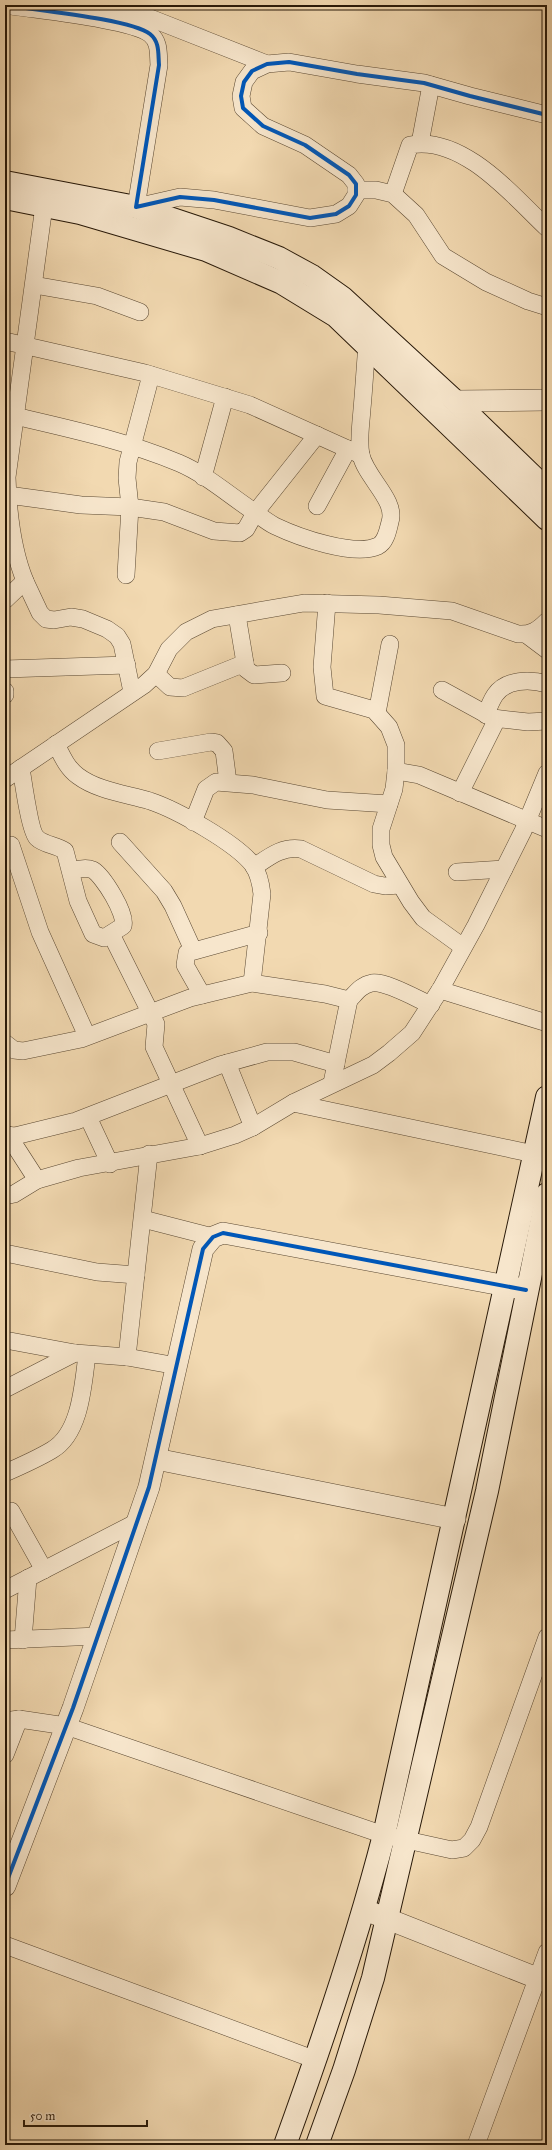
<svg xmlns="http://www.w3.org/2000/svg" width="552" height="2150" viewBox="0 0 552 2150" font-family="'IM FELL Great Primer',serif">
<rect width="100%" height="100%" fill="#f2d9b1"/>
<filter id="stains"><feTurbulence type="fractalNoise" baseFrequency=".005" numOctaves="4"/><feColorMatrix values="0 0 0 0 .2 0 0 0 0 .09 0 0 0 0 .02 0 0 0 .5 -.17"/></filter>
<radialGradient id="worn" r=".72"><stop offset=".6" stop-color="#630" stop-opacity="0"/><stop offset="1" stop-color="#630" stop-opacity=".3"/></radialGradient>
<g fill="none" stroke-linecap="round" stroke-linejoin="round">
<defs>
<g id="minor">
<path d="M5,5C34,10 131,19 150,34C160,42 158,54 159,65L136,207L180,197L214,200L310,218L336,214L349,206L356,195V184L349,175L305,145L263,126L243,108L241,96L244,82L252,71L267,64L289,62L357,74L424,83L470,96L547,115"/>
<polyline points="106,5 140,14 267,64"/>
<polyline points="420,143 431,85"/>
<polyline points="356,190 376,190 393,194 416,215 443,256 486,282 528,301 547,307"/>
<path d="M393,194L410,145C463,135 513,196 547,228"/>
<polyline points="34,285 97,296 140,312"/>
<polyline points="5,341 145,373 250,405 361,455"/>
<path d="M15,416C71,429 126,441 179,463C205,474 229,495 253,511C260,516 267,522 275,526C298,537 354,557 378,546C386,542 388,530 390,522C397,500 366,478 361,455C358,440 361,424 362,409C364,388 365,367 367,345"/>
<polyline points="203,477 225,397"/>
<polyline points="8,495 81,505 130,507 164,512 214,531 240,533 246,529 255,513 317,435"/>
<polyline points="317,506 348,449"/>
<polyline points="126,575 130,507 127,478 128,462 151,375"/>
<polyline points="25,581 40,613 46,619 54,620 71,617 83,619 107,629 117,636 122,644 132,692"/>
<path d="M5,600L25,581C12,549 8,512 7,477L44,206"/>
<polyline points="327,603 322,667 325,696 374,710 389,727 396,745 396,771 394,789 381,829 381,845 384,857 411,902 423,918 463,947"/>
<polyline points="237,615 246,669 254,675 282,673"/>
<polyline points="527,635 547,650"/>
<polyline points="5,669 127,665"/>
<polyline points="156,674 170,687 183,688 245,663"/>
<polyline points="442,690 493,718 528,722 547,721"/>
<polyline points="5,691 5,695"/>
<polyline points="377,713 390,644"/>
<path d="M486,715C488,709 491,701 495,695C506,679 530,679 547,684"/>
<path d="M56,744C62,756 67,768 78,776C98,791 127,794 150,801C177,810 236,843 253,865C259,874 261,885 262,894L252,983"/>
<polyline points="158,751 211,742 217,743 224,751 228,782"/>
<path d="M21,768C23,780 30,832 37,838C44,845 57,845 65,851L78,901L93,934L104,938L123,926C127,914 103,876 93,870C86,867 78,869 72,871"/>
<polyline points="396,771 419,775 547,829"/>
<path d="M5,779L144,685L156,674L169,649L186,632L212,619L304,603L379,605L452,611L518,634C531,635 538,630 547,621"/>
<polyline points="460,793 497,719"/>
<polyline points="193,822 206,789 216,782 253,785 327,800 389,804"/>
<polyline points="120,842 164,891 173,906 193,950"/>
<polyline points="11,845 40,932 87,1036"/>
<path d="M254,867C269,857 282,846 301,849L374,884L385,886L400,885"/>
<polyline points="457,872 504,869"/>
<polyline points="111,934 156,1024 154,1047 200,1146"/>
<polyline points="440,990 547,1023"/>
<polyline points="202,995 185,965 187,953 259,933"/>
<path d="M349,1000C356,993 361,985 372,983C386,981 417,999 431,1005"/>
<polyline points="5,1043 14,1050 23,1051 81,1039 190,998 252,983 325,994 349,1000 332,1083"/>
<polyline points="227,1063 253,1127"/>
<polyline points="293,1103 534,1154"/>
<polyline points="88,1117 110,1164"/>
<polyline points="5,1135 15,1136 76,1121 220,1065 267,1052 294,1052 336,1064"/>
<polyline points="8,1135 37,1180"/>
<polyline points="5,1196 14,1194 37,1180 79,1168 200,1146 235,1135 253,1127 293,1103 373,1065 389,1053 412,1033 440,990 476,925 523,831 547,773"/>
<polyline points="143,1219 213,1237"/>
<polyline points="5,1253 97,1272 136,1275"/>
<polyline points="5,1340 75,1353 127,1357 177,1366"/>
<polyline points="127,1357 149,1154"/>
<polyline points="5,1389 75,1353"/>
<path d="M5,1473C21,1466 37,1459 52,1450C81,1433 83,1384 87,1355"/>
<polyline points="11,1511 44,1570"/>
<polyline points="5,1590 137,1522"/>
<polyline points="5,1640 98,1636"/>
<polyline points="23,1640 28,1578"/>
<polyline points="5,1721 19,1719 66,1726 384,1835 452,1850 464,1848 472,1840 479,1827 547,1637"/>
<polyline points="5,1755 19,1719"/>
<polyline points="5,1945 316,2060"/>
<polyline points="476,2145 547,1952"/>
</g>
<g id="tertiary">
<polyline points="455,401 547,400"/>
<polyline points="156,1459 455,1519"/>
<polyline points="5,1886 73,1708 149,1487 203,1249 213,1237 223,1233 523,1289"/>
<polyline points="365,1910 547,1982"/>
</g>
<g id="secondary">
<polyline points="5,182 136,207 229,238 279,258 312,276 343,298 455,401 547,490"/>
<polyline points="5,198 80,213 206,250 282,283 336,316 547,519"/>
<path d="M285,2145C322,2043 357,1940 384,1835L547,1097"/>
<polyline points="317,2145 344,2070 373,1978 487,1491 547,1194"/>
</g>
</defs>
<use href="#minor" stroke="#5a4832" stroke-width="18"/>
<use href="#tertiary" stroke="#5a4832" stroke-width="22"/>
<use href="#secondary" stroke="#271808" stroke-width="24"/>
<use href="#minor" stroke="#f7e6cc" stroke-width="17"/>
<use href="#tertiary" stroke="#f7e6cc" stroke-width="21"/>
<use href="#secondary" stroke="#f7e6cc" stroke-width="22"/>
<defs>
<g id="cycleway">
<path d="M5,5C34,10 131,19 150,34C160,42 158,54 159,65L136,207L180,197L214,200L310,218L336,214L349,206L356,195V184L349,175L305,145L263,126L243,108L241,96L244,82L252,71L267,64L289,62L357,74L424,83L470,96L547,115"/>
<polyline points="5,1886 73,1708 149,1487 203,1249 213,1237 223,1233 526,1290"/>
</g>
</defs>
<use href="#cycleway" stroke="#f7e6cc" stroke-width="6"/>
<use href="#cycleway" stroke="#0057b8" stroke-width="4"/>
</g>
<rect width="552" height="2150" fill="none" stroke="#f2d9b1" stroke-width="20"/>
<rect x="6" y="6" width="540" height="2138" fill="none" stroke="#271808" stroke-width="2"/>
<rect x="10" y="10" width="532" height="2130" fill="none" stroke="#271808"/>
<path d="M24 2120v6h123v-6" fill="none" stroke="#271808" stroke-width="2"/>
<text x="30" y="2120" font-size="12" fill="#271808" stroke="#f7e6cc" stroke-width="3" paint-order="stroke">50 m</text>
<rect width="100%" height="100%" filter="url(#stains)"/>
<rect width="100%" height="100%" fill="url(#worn)"/>
</svg>
